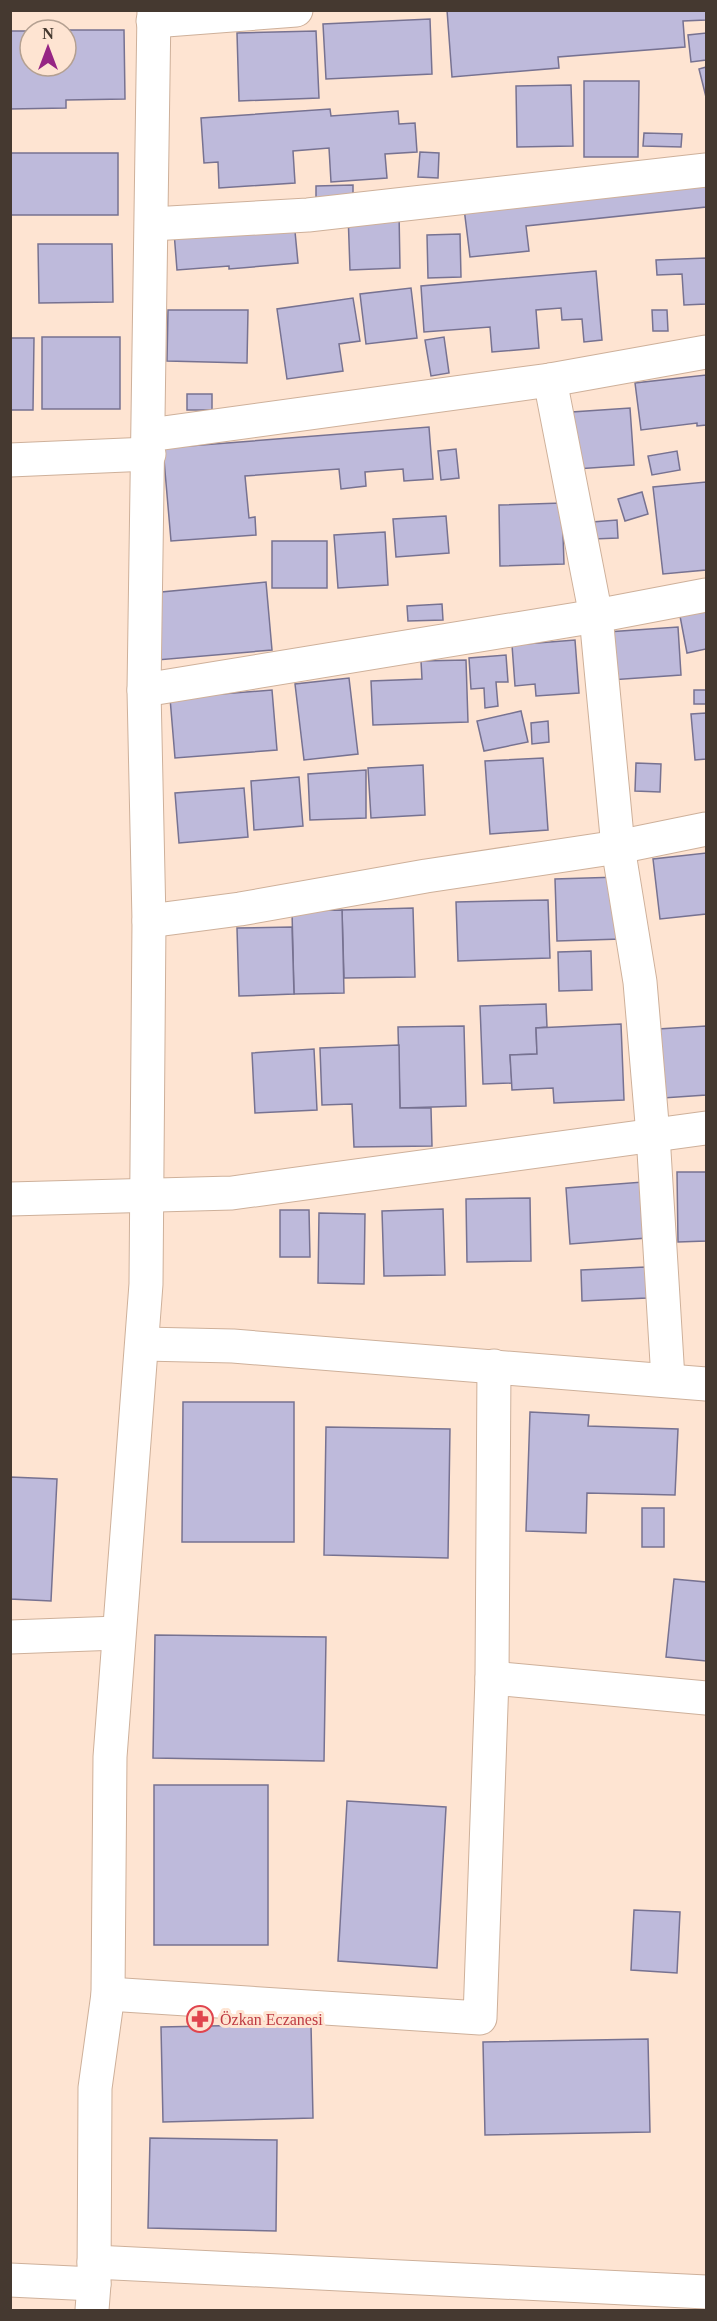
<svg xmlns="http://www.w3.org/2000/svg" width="717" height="2321" viewBox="0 0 717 2321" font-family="'Times New Roman',serif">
<rect width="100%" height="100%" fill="#fee4d2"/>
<g fill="#bebadb" stroke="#777291" stroke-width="1.5">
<polygon points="447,10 706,10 706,20 683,21 685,47 558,57 559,68 452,77"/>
<polygon points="430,19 432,74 326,79 323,24"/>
<polygon points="66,30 124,30 125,99 66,100 66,108 10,109 10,31 30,31 30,66 66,66"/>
<polygon points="316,31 319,98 239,101 237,33"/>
<polygon points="706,33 706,60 691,62 688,35"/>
<polygon points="706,67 706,97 699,69"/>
<polygon points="584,81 639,81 638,157 584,157"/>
<polygon points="571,85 573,146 517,147 516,86"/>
<polygon points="330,109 331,116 398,111 399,124 415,123 417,152 385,154 387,178 331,182 329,148 293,151 295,183 219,188 218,162 204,163 201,118"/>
<polygon points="644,133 682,134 681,147 643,146"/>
<polygon points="420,152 439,153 438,178 418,177"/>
<rect x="10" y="153" width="108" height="62"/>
<polygon points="706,175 706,207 526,226 529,251 470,257 463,200"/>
<polygon points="353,185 353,207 316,207 316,186"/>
<polygon points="399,212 400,268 350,270 348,213"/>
<polygon points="294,221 298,263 229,269 229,266 177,270 174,232"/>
<polygon points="460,234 461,277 428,278 427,235"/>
<polygon points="38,244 112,244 113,302 39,303"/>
<polygon points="706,258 706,304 684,305 682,274 657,275 656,260"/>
<polygon points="596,271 602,340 584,342 582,319 562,320 561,308 536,310 539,348 492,352 490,327 424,332 421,286"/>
<polygon points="411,288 417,338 366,344 360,294"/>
<polygon points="353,298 360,341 339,344 343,371 287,379 277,309"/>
<polygon points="168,310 248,310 247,363 167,361"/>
<polygon points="652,310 667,310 668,331 653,331"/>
<rect x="42" y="337" width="78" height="72"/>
<polygon points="444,337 449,373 431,376 425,340"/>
<polygon points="10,338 34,338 33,410 10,410"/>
<polygon points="706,375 706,425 697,426 697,423 641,430 635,383"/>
<rect x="187" y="394" width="25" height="16"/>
<polygon points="630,408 634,465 576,469 572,412"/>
<polygon points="429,427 433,479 404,481 403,469 365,472 366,486 341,489 339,469 245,476 249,518 255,517 256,535 171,541 163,448"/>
<polygon points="456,449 459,478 441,480 438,451"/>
<polygon points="677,451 680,470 652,475 648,456"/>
<polygon points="706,482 706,570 663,574 653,487"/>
<polygon points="642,492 648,514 625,521 618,499"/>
<polygon points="562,503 564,564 500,566 499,505"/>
<polygon points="446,516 449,553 396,557 393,519"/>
<polygon points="617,520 618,538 593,539 592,522"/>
<polygon points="385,532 388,585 338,588 334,535"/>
<rect x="272" y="541" width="55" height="47"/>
<polygon points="266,582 272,650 157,660 151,593"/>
<polygon points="442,604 443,620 408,621 407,606"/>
<polygon points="706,611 706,649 687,653 680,616"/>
<polygon points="678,627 681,675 610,680 607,632"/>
<polygon points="575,640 579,693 536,696 535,684 515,686 512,645"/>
<polygon points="506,655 508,682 496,682 498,706 485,708 484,688 471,689 469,658"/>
<polygon points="466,660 468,722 373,725 371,681 422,679 421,661"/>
<polygon points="349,678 358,754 304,760 295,684"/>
<polygon points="272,690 277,750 175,758 170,698"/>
<rect x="694" y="690" width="12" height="14"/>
<polygon points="521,711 528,742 484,751 477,721"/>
<polygon points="706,713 706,759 695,760 691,714"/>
<polygon points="548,721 549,742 532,744 531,723"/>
<polygon points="543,758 548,830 490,834 485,761"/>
<polygon points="636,763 661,764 660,792 635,791"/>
<polygon points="423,765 425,815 371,818 368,768"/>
<polygon points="366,770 366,818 310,820 308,774"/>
<polygon points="299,777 303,826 254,830 251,781"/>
<polygon points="244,788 248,837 179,843 175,793"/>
<polygon points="706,853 706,914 660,919 653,859"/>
<polygon points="619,877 621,939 557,941 555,879"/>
<polygon points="548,900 550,958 458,961 456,902"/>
<polygon points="413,908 415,977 344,978 342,910"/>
<polygon points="342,910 344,993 294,994 292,911"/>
<polygon points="292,927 294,994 239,996 237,928"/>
<polygon points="591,951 592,990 559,991 558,952"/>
<polygon points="546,1004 547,1027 536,1028 537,1054 510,1055 512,1083 483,1084 480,1006"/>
<polygon points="621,1024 624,1100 554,1103 553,1088 512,1090 510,1055 537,1054 536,1028"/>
<polygon points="464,1026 466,1106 400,1108 398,1027"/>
<polygon points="706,1026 706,1095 663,1098 658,1029"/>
<polygon points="399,1045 400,1108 431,1108 432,1146 354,1147 352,1104 322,1105 320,1048"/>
<polygon points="314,1049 317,1110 255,1113 252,1053"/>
<polygon points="677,1172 706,1172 706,1241 678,1242"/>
<polygon points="643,1182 647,1238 570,1244 566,1188"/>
<polygon points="530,1198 531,1261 467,1262 466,1199"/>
<polygon points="443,1209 445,1275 384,1276 382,1211"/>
<polygon points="280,1210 309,1210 310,1257 280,1257"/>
<polygon points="319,1213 365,1214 364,1284 318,1283"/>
<polygon points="646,1267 647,1298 582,1301 581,1270"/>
<polygon points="183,1402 294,1402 294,1542 182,1542"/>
<polygon points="530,1412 589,1415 588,1426 678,1429 675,1495 587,1493 586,1533 526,1531"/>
<polygon points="326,1427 450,1429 448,1558 324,1555"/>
<polygon points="10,1477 57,1479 51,1601 10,1599"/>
<rect x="642" y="1508" width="22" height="39"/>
<polygon points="674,1579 706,1582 706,1661 666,1657"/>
<polygon points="155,1635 326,1637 324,1761 153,1758"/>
<rect x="154" y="1785" width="114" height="160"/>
<polygon points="347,1801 446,1807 437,1968 338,1961"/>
<polygon points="634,1910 680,1912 677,1973 631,1970"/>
<polygon points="311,2024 313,2118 163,2122 161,2027"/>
<polygon points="648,2039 650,2132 485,2135 483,2042"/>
<polygon points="150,2138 277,2140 276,2231 148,2228"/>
</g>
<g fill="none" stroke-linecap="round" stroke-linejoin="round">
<defs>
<g id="minor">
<polyline points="153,21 296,10"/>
<polyline points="152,224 308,215 706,170"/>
<polyline points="550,380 596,616 618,847 640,982 653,1135 668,1379"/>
<polyline points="149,435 550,380 706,352"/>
<polyline points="10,460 149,454"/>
<polyline points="144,690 596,616 706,595"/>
<polyline points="149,921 240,909 426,876 618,847 706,829"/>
<polyline points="10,1199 232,1193 706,1128"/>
<polyline points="143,1344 233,1346 706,1384"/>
<polyline points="10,1637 118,1633"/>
<polyline points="492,1678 706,1698"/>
<polyline points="108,1994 480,2018 492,1678 494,1366"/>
<polyline points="94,2262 706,2292"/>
<polyline points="10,2280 94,2284"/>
<polyline points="92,2310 94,2284 95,2088 108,1994 110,1757 146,1284 149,921 144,690 154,10"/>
</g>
</defs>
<use href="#minor" stroke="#ceb09a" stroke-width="35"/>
<use href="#minor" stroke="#fff" stroke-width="33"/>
</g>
<defs>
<symbol id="pharmacy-ring" viewBox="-11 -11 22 22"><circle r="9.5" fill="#fee4d2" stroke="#e0444e" stroke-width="1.5"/><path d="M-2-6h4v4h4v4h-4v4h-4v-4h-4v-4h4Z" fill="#e0444e"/></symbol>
</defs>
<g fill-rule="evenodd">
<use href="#pharmacy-ring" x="185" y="2004" width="30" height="30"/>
</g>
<g text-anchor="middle" stroke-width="6" stroke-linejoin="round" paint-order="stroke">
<g font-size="16" fill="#be3a42" stroke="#fee4d2" text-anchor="start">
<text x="220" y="2025">Özkan Eczanesi</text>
</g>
</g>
<rect width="717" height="2321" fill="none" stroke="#453930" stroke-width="24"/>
<g transform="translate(48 48)"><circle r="28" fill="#fee4d2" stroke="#b4a091" stroke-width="1.5"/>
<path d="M0-4.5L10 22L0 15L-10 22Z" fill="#962584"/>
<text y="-9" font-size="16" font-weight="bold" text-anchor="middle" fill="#453930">N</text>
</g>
</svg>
